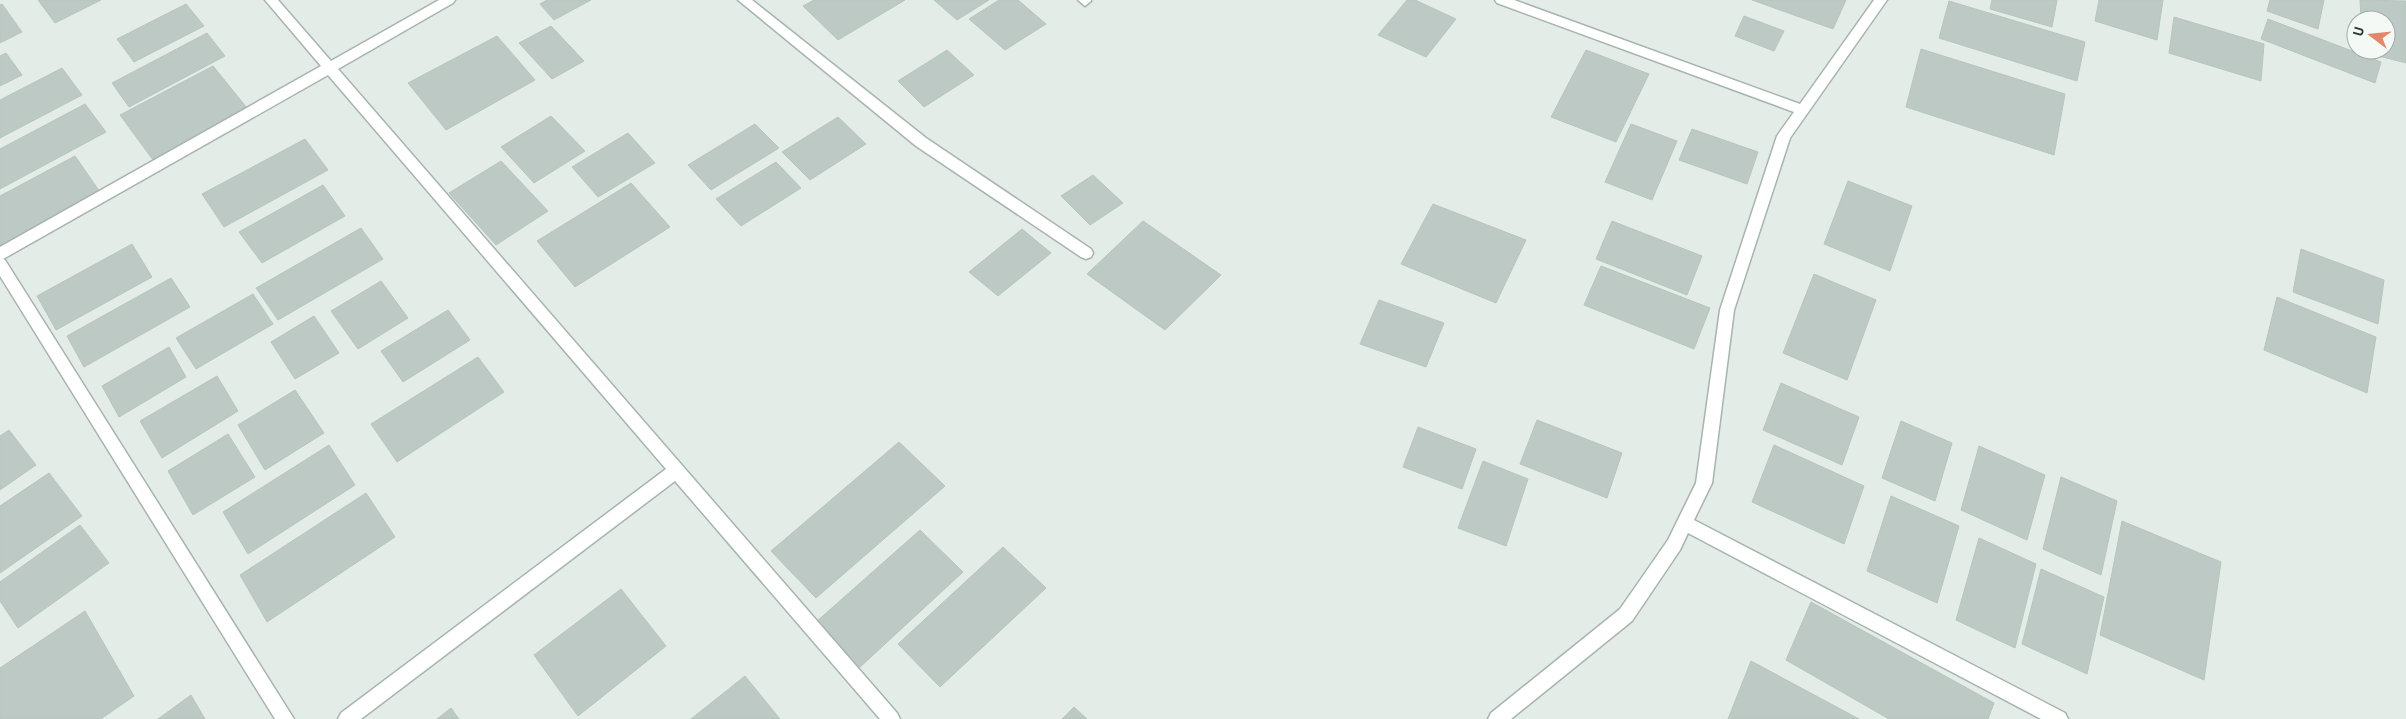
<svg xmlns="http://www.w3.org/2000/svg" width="2406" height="719" viewBox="0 0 2406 719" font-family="Barlow,sans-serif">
<rect width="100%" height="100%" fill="#e4ece8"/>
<g fill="#bcc9c4" stroke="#b7c5bf">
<polygon points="38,0 101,0 55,23"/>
<polygon points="547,0 591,0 554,20 540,4"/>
<polygon points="814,0 905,0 838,40 803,6"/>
<polygon points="934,0 989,0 957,20"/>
<polygon points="999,0 1018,0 1046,24 1005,50 969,19"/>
<polygon points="1407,0 1415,0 1456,19 1426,57 1378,35"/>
<polygon points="1752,0 1846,0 1833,29"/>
<polygon points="1992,0 2057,0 2052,27 1990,9"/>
<polygon points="2099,0 2163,0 2157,40 2095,21"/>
<polygon points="2270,0 2324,0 2318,29 2267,11"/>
<polygon points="2360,0 2406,1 2406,63 2363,52 2363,50 2386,50 2386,20 2361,20"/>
<polygon points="1949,1 2085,42 2077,81 1939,38"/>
<polygon points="2,4 22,32 0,43 0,5"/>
<polygon points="186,4 204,26 134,62 117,39"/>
<polygon points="1744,16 1784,31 1774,51 1735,36"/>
<polygon points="2174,17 2264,44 2261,81 2169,53"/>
<polygon points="2268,19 2381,62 2375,83 2261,39"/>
<polygon points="551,26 584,61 552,79 519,43"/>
<polygon points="207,33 225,56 129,107 112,83"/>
<polygon points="497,36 535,80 446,130 408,83"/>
<polygon points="1921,49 2065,94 2054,155 1906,107"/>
<polygon points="947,50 974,75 924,107 898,81"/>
<polygon points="1586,50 1649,74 1616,142 1551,117"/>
<polygon points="6,53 22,75 0,86 0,56"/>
<polygon points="213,66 247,108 153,160 120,115"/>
<polygon points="62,68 82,95 0,138 0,100"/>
<polygon points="85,104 106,132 0,189 0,149"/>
<polygon points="551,116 585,151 534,183 501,147"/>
<polygon points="838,117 866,144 810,180 782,152"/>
<polygon points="755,124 779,148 711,190 688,165"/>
<polygon points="1631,124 1677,141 1652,200 1605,182"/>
<polygon points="1692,129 1758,152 1747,184 1679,160"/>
<polygon points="628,133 655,163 598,197 572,167"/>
<polygon points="305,139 328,170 224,227 202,194"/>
<polygon points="75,156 100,192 0,246 0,196"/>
<polygon points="501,161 548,211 496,245 449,193"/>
<polygon points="776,162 801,188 741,226 716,199"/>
<polygon points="1093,175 1123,203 1090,225 1061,196"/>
<polygon points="1848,181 1912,206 1890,271 1824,244"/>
<polygon points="631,183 670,227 575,287 537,241"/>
<polygon points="323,185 345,216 262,263 239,232"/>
<polygon points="1433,204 1526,240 1496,303 1401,264"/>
<polygon points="1143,221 1221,275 1165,330 1087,274"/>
<polygon points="1612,221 1702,256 1687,295 1596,259"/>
<polygon points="361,228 383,259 278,320 256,288"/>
<polygon points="1022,229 1051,253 998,296 969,272"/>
<polygon points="132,244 152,277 56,330 37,296"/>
<polygon points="2301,249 2384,280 2378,324 2293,292"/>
<polygon points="1601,266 1710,308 1694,349 1584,305"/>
<polygon points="1814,274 1876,300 1847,380 1783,353"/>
<polygon points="171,278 190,307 84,367 67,336"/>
<polygon points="381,281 408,318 358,349 331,311"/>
<polygon points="253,294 273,324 196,369 176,338"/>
<polygon points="2277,297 2376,337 2367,393 2264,350"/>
<polygon points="1379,300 1444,323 1426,367 1360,344"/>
<polygon points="448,310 470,340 403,382 381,351"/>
<polygon points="314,316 339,353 295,379 271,342"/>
<polygon points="169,347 186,377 119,417 102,386"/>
<polygon points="478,357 504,392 397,462 371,424"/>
<polygon points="217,376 238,411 162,458 140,421"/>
<polygon points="1781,383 1859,417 1842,465 1763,430"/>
<polygon points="295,390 324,433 265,470 238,425"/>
<polygon points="1537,420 1622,453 1607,498 1520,464"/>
<polygon points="1901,421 1952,443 1935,501 1882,478"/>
<polygon points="1418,427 1476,449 1462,489 1403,467"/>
<polygon points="9,430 36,465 0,490 0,436"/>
<polygon points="228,434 255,477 193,515 168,471"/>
<polygon points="899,442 945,486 816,598 771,551"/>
<polygon points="329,445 355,485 248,554 223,512"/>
<polygon points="1774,445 1864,486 1844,544 1752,502"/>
<polygon points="1979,446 2045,475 2027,540 1961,510"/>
<polygon points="1483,461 1528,479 1506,546 1458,528"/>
<polygon points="49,473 82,516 0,573 0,506"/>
<polygon points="2061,477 2117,501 2101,575 2043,549"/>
<polygon points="366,493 395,537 267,622 240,575"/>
<polygon points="1891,496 1959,526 1937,603 1867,571"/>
<polygon points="2122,521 2221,562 2204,680 2100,635"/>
<polygon points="80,525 109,563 18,628 0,601 0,582"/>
<polygon points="920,530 963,572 859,668 816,622"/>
<polygon points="1979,538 2036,564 2015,648 1956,620"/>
<polygon points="1003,547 1046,588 940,687 898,644"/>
<polygon points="2041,569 2104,597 2087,674 2022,644"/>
<polygon points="621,589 666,646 578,716 534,655"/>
<polygon points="1811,602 1994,703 1988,719 1889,719 1786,660"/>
<polygon points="85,611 134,696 101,719 0,719 0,668"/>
<polygon points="1751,661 1859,719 1728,719"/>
<polygon points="745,676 780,719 691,719"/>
<polygon points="191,695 205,719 158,719"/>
<polygon points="1074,707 1087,719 1062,719"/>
<polygon points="451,708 459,719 437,719"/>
</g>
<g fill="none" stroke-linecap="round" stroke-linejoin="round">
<defs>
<g id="street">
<polygon points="265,0 278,0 331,61 439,0 455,0 453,3 338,69 897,713 900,719 880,719 675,481 361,719 338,719 341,713 666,469 328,75 3,259 5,260 294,719 275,719 0,276 0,247 321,66"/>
<polygon points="738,0 752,0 926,138 1091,249 1093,253 1091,257 1086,259 1081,257 916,146"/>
<polygon points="1078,0 1091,0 1091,1 1085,6"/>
<polygon points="1495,0 1514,0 1800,104 1874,0 1887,0 1790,138 1734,310 1712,483 1694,520 2065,713 2068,719 2041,719 1688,533 1680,550 1632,621 1511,719 1488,719 1491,713 1620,609 1668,540 1696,483 1720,310 1777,136 1794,112 1497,3"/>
</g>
</defs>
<use href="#street" stroke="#a7b4af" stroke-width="3"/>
<use href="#street" fill="#fff" fill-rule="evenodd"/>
</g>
<g transform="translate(2371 35) rotate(286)"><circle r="24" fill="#f4f9f6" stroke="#a1ada9"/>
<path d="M0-4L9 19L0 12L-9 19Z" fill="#e4866a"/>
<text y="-8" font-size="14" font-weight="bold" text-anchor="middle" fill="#253c35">U</text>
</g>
</svg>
